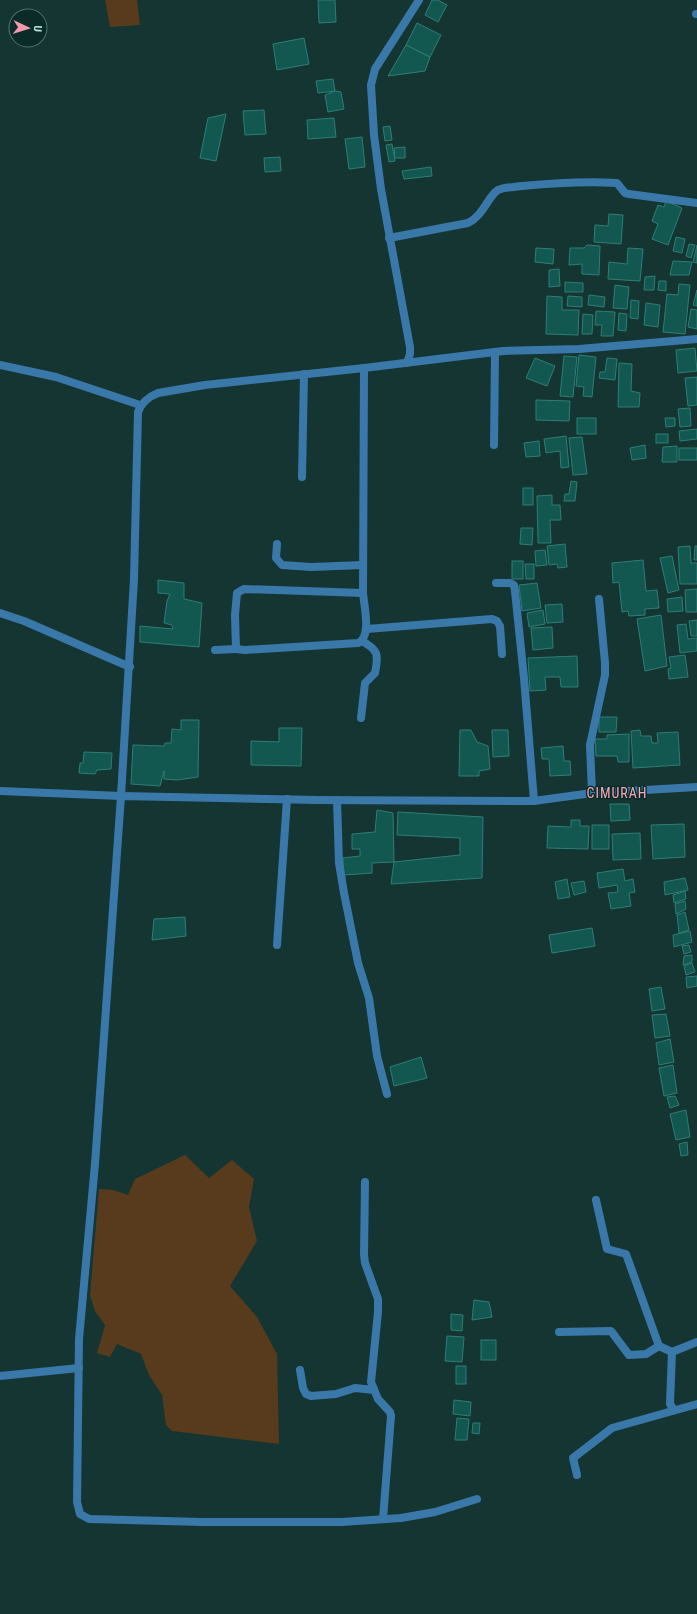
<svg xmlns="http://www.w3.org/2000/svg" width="697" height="1614" viewBox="0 0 697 1614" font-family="'Roboto Condensed',sans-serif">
<rect width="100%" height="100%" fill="#153532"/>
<g fill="#583b1c">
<polygon points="105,0 137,0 140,25 110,27"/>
<polygon points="185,1155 209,1178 232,1160 254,1179 249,1207 257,1241 230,1286 257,1317 277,1354 279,1444 172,1431 166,1425 162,1395 149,1375 141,1354 117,1344 110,1357 97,1353 105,1325 95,1311 90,1295 99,1189 113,1190 128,1195 135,1179"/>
</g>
<g fill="#135751" stroke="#2e7e76">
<polygon points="318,0 335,0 336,22 319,23"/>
<polygon points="432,0 438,0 447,5 438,22 425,15"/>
<polygon points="417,23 441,35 430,57 406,45"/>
<polygon points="304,38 309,64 277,70 273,44"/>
<polygon points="406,45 430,57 425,71 388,76"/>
<polygon points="333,79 335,91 318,93 316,81"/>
<polygon points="335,91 341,92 344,109 328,112 325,95"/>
<polygon points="264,110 266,134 245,135 243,111"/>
<polygon points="226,114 216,161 200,158 208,118"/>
<polygon points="334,118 336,137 308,139 307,120"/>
<polygon points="390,126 392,140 385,141 383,127"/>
<polygon points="362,137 365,167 349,169 345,139"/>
<polygon points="392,144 395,161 389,162 386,145"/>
<polygon points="405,147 405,158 395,158 394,148"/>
<polygon points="280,157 281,171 265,172 264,158"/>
<polygon points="431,167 432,176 404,179 402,171"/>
<polygon points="666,201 682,208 668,245 652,239 658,224 652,221 658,205 664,207"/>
<polygon points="609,214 623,215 621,244 594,242 595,225 608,226"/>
<polygon points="676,237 685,239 682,253 673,251"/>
<polygon points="689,244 695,245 691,258 686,256"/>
<polygon points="587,245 600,246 599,275 582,274 582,264 569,265 570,248 584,248"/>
<polygon points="697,245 697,263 693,262"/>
<polygon points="536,248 554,249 553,264 535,262"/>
<polygon points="628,248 643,249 640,281 608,279 609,262 627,264"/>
<polygon points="673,261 692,262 689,275 670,275"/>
<polygon points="559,269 560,286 549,287 549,270"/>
<polygon points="655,276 654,290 644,290 645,277"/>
<polygon points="659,281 666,281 666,291 658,290"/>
<polygon points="565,282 583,283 583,292 565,292"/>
<polygon points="679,284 690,285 685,334 663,332 667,294 678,295"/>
<polygon points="615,285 629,287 627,309 613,308"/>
<polygon points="697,290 697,306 693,305"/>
<polygon points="589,295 605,297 604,307 588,305"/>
<polygon points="547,296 562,297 562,310 579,310 578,335 546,334"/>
<polygon points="568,296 582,297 582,307 567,306"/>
<polygon points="631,300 639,301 638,319 630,318"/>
<polygon points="646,303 660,305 658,327 644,325"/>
<polygon points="691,309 697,310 697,329 688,327"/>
<polygon points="596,311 615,312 613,336 601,336 602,325 595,325"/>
<polygon points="619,313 627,314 626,331 618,330"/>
<polygon points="583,314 593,315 592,334 582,334"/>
<polygon points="695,348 697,371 678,373 676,350"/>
<polygon points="579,355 596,357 592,397 583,396 584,387 576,386"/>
<polygon points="564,356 577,357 573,397 560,396"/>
<polygon points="535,358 555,366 547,386 526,378"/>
<polygon points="607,358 617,359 615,380 599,378 600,372 605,372"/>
<polygon points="619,363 632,364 631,391 640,393 639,407 618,407"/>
<polygon points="697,377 697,405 688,406 685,378"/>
<polygon points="536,400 570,401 569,421 536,420"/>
<polygon points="690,408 691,426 680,427 678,409"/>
<rect x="577" y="418" width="19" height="16"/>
<polygon points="665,418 675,418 675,426 666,427"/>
<polygon points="697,429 697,439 680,441 679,431"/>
<rect x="656" y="434" width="12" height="9"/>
<polygon points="566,436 569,467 561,468 560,451 546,453 544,439"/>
<polygon points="582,437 587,474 573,475 569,438"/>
<polygon points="539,441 540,456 526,457 524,443"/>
<polygon points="645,445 646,458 632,460 630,448"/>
<polygon points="677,446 677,462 662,462 663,447"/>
<rect x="679" y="448" width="18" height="12"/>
<polygon points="571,481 577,482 575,501 564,501 565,494 569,494"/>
<rect x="523" y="488" width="10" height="17"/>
<polygon points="552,495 552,505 560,505 561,520 550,520 551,543 538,543 537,496"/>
<polygon points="521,528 533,528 532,545 520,544"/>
<polygon points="565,544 567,567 558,568 557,564 549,565 547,546"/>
<polygon points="690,546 691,563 697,563 697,584 680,584 678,547"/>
<polygon points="695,546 697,546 697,560 694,560"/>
<polygon points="545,550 547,565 536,566 535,551"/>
<polygon points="672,556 679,590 668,593 660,558"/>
<polygon points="643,560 646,591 657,590 659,608 645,609 645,615 629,616 628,611 622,612 619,582 613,583 612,563"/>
<rect x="512" y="561" width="11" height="18"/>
<polygon points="525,564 534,564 534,579 526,579"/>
<polygon points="158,580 184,583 184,599 202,603 199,647 140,642 140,626 173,629 172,625 164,623 167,601 170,594 158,593"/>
<polygon points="537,583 541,608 522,611 519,585"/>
<polygon points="697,589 697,612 686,612 685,590"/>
<polygon points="682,597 683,611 668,612 667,599"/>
<polygon points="562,604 563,622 547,623 545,605"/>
<polygon points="543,610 545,624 529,627 527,613"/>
<polygon points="661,615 667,666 645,671 637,619"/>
<polygon points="697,620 697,636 691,636 689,621"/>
<polygon points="686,624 688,639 697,638 697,651 680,653 677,625"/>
<polygon points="552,627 553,648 533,650 531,628"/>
<polygon points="685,655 688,677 669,679 668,669 671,668 669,657"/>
<polygon points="577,656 578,687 561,687 560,677 545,677 546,690 530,691 528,658"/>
<polygon points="599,717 617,717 616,732 599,732"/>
<polygon points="181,720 199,720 198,777 177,780 164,779 164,771 160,786 131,784 133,745 164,746 165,743 171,743 172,729 181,730"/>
<polygon points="279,728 302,728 301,766 251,765 251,741 279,742"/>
<polygon points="460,730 471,730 477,742 488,746 490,769 479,771 479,776 459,776"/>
<polygon points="492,730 508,730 509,756 493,757"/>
<polygon points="640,730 641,736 651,736 652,743 658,743 657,733 678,732 680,765 633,768 631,731"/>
<polygon points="629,734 629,762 618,762 617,756 596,756 595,739 607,739 607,735"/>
<polygon points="563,746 564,761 570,761 571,775 550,776 549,759 542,759 541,748"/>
<polygon points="84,752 112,753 111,769 97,770 95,774 79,773 80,763 83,763"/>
<polygon points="610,804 629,804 630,820 611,821"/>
<polygon points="377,810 393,813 394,862 372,863 372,873 344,875 343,858 360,856 360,849 352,849 352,834 375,832"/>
<polygon points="398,812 483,817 482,878 391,884 394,862 460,855 460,838 397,835"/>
<polygon points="571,820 580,820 580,826 589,826 588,849 547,848 548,826 571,827"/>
<polygon points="684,824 685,857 653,859 651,825"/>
<rect x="592" y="825" width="17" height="24"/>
<polygon points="640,833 641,859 613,860 612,834"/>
<polygon points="623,869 625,881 633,879 635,892 629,893 631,906 611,909 608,893 618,892 617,885 599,888 597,873"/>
<polygon points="685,878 688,890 665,895 664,882"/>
<polygon points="567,879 570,897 558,899 555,882"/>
<polygon points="584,881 586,892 574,895 571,883"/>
<polygon points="685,891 686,899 674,903 673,895"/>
<polygon points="685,901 686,909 676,914 675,904"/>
<polygon points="685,912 689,930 679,933 677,915"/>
<polygon points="185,917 186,936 152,940 154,919"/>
<polygon points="592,928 595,946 552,953 549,935"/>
<polygon points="690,931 692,942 674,947 673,935"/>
<polygon points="689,945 691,952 684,954 682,946"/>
<polygon points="692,955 692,962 683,965 684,956"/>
<polygon points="692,963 695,972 686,975 684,966"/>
<polygon points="697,976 697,986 687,988 686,977"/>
<polygon points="661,987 665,1009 652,1011 649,989"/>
<polygon points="666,1014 670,1036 655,1038 652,1015"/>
<polygon points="670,1039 674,1062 659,1065 656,1043"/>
<polygon points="421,1057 427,1078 394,1086 390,1067"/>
<polygon points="673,1065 677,1093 664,1096 659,1068"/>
<polygon points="675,1096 679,1105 670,1108 667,1097"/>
<polygon points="686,1110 690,1137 676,1140 670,1114"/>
<polygon points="687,1142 688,1155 681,1156 679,1144"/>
<polygon points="474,1300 489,1302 492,1317 472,1320"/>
<polygon points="451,1314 463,1315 462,1331 451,1330"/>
<polygon points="447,1336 464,1337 462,1362 445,1361"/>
<rect x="481" y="1340" width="15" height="20"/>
<rect x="456" y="1366" width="10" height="18"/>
<polygon points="454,1400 471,1402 470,1416 453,1414"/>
<polygon points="457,1418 469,1419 467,1440 455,1440"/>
<polygon points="473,1423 480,1423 479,1434 472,1433"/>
</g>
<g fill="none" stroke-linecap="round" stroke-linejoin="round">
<g stroke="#3a78aa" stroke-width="8">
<polyline points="696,14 697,14"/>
<path d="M389,238L468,223C484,215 488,196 498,190C505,187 515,187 522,186C553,183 586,181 617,183L625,193L629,194L697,203"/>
<polyline points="407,363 410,354 410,347 381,189 374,135 371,85 375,69 419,0"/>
<polyline points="0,365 56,377 140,405"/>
<polyline points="494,445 495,352"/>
<polyline points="302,477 304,374"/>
<polyline points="277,544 276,558 282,565 311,567 363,565"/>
<polyline points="496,583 510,583 514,585 515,591 524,678 534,801"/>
<path d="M363,593L244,589L237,593L235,615L236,649L245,650L358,643C372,637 364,606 363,593L364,368"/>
<polyline points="0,613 24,621 130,667"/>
<polyline points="367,629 492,619 497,621 500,626 502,654"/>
<polyline points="215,650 236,649"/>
<path d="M361,718L365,683L375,673C379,654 378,650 362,641"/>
<path d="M0,791L121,796L134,579L138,412C142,402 148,397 158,393L205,385L364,368L503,351L579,349L697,339"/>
<polyline points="592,793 590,745 605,675 605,663 599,599"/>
<polyline points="337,800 339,863 344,893 358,963 369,998 377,1056 387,1094"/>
<polyline points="277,945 287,799"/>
<polyline points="365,1182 364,1255 365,1263 378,1299 378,1312 371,1382 378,1399 390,1412 391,1416 383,1519"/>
<polyline points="596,1200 607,1249 626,1254 659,1346"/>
<polyline points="559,1332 611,1331 629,1355 646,1354 659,1346 672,1352"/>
<polyline points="300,1370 303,1388 306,1394 311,1396 336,1394 355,1388 374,1390"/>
<polyline points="0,1376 79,1368"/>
<polyline points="674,1410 670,1404 672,1352 697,1342"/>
<polyline points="577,1475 573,1458 612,1428 697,1404"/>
<polyline points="477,1499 435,1512 401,1518 342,1522 202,1522 89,1519 80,1514 77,1502 79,1339 95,1164 121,796 317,800 534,801 592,793 697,787"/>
</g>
</g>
<g text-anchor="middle" stroke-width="3" stroke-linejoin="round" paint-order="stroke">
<g font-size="14" letter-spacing="1" fill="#f9a6b8" stroke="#0a2b28">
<text x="617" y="798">CIMURAH</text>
</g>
</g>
<g transform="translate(28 28) rotate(94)"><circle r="19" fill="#0a2b28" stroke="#4e7570"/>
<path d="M0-3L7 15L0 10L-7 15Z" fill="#f29aad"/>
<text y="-6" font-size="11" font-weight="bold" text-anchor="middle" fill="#b5e3dc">U</text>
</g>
</svg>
